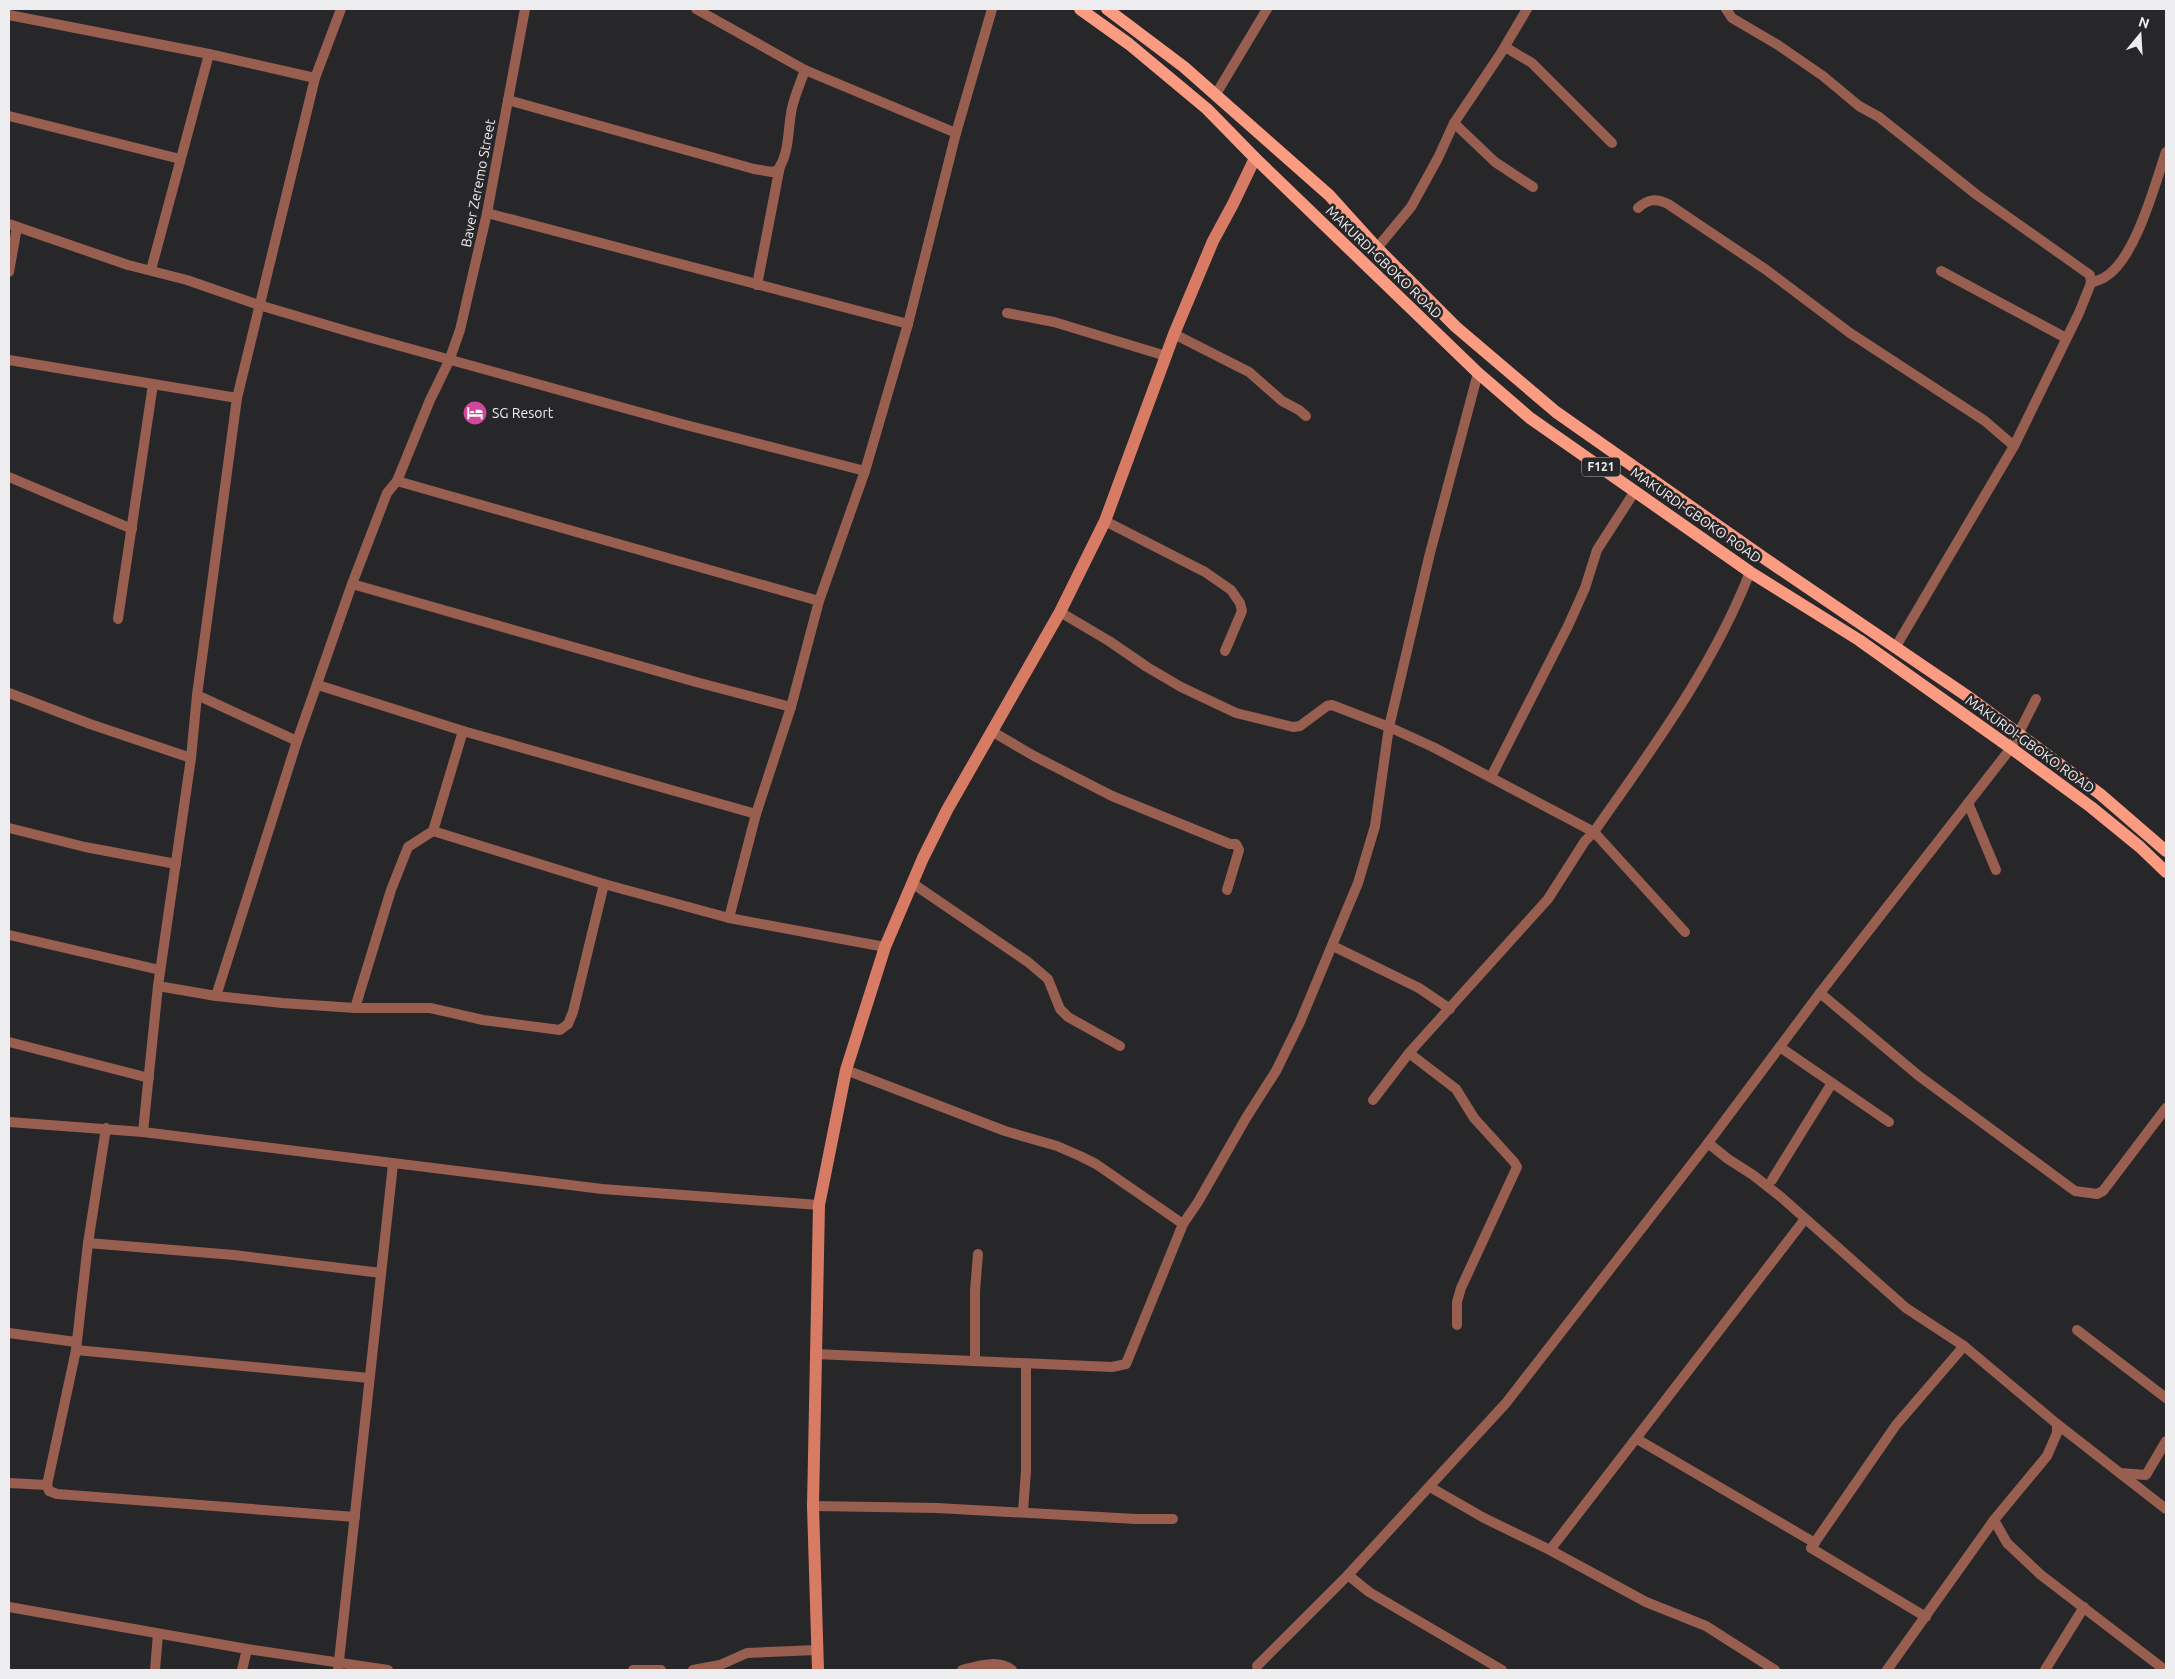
<svg xmlns="http://www.w3.org/2000/svg" width="2175" height="1679" viewBox="0 0 2175 1679" font-family="Ubuntu,sans-serif">
<rect width="100%" height="100%" fill="#272629"/>
<g fill="none" stroke-linecap="round" stroke-linejoin="round">
<g stroke="#985e4f" stroke-width="10">
<polyline points="696,9 805,70 956,133"/>
<polyline points="1726,9 1732,18 1778,45 1823,76 1859,106 1879,117 1977,195 2090,275 2091,283 2079,313 2014,446 1895,648"/>
<polyline points="9,15 209,54 315,78"/>
<polyline points="1505,47 1532,63 1612,143"/>
<polyline points="1216,94 1267,9"/>
<path d="M508,100L754,169L772,172L778,170C791,150 787,125 793,104C796,93 801,81 805,70"/>
<polyline points="9,116 180,159"/>
<polyline points="1454,123 1495,162 1533,187"/>
<path d="M1638,208C1648,199 1656,198 1668,204L1765,269L1850,333L1985,421L2014,446"/>
<polyline points="487,213 908,324"/>
<polyline points="9,224 128,265 187,280 259,305 357,334 682,424 865,471"/>
<polyline points="1377,248 1411,207 1438,158 1454,123 1501,53 1527,9"/>
<polyline points="151,270 209,54"/>
<polyline points="1941,271 2066,338"/>
<polyline points="9,272 17,227"/>
<path d="M2091,283C2095,281 2101,280 2105,277C2135,260 2155,184 2166,152"/>
<polyline points="757,285 780,166"/>
<polyline points="1007,313 1054,322 1166,356"/>
<polyline points="1174,334 1249,372 1282,401 1299,410 1306,416"/>
<polyline points="9,360 237,398"/>
<polyline points="9,477 132,529"/>
<polyline points="397,481 819,601"/>
<polyline points="1105,521 1205,572 1231,590 1240,603 1242,611 1225,651"/>
<polyline points="352,584 696,682 791,707"/>
<polyline points="1060,612 1109,641 1147,667 1181,687 1236,713 1293,727 1300,726 1327,706 1332,705 1389,727 1433,747 1594,832 1685,932"/>
<polyline points="118,619 153,384"/>
<polyline points="318,685 463,731 756,814"/>
<polyline points="9,693 90,724 191,758"/>
<polyline points="197,695 297,741"/>
<polyline points="993,732 1034,756 1112,796 1230,844 1236,844 1239,850 1227,890"/>
<polyline points="1491,777 1568,626 1585,588 1597,550 1635,491"/>
<polyline points="1968,803 1996,870"/>
<polyline points="9,828 85,847 176,864"/>
<polyline points="433,831 604,884 729,918 885,947"/>
<polyline points="912,883 1028,962 1048,979 1060,1009 1068,1017 1120,1046"/>
<polyline points="729,918 756,814 791,707 819,601 865,471 908,324 956,133 992,9"/>
<polyline points="9,935 160,970"/>
<polyline points="1333,946 1419,988 1450,1009"/>
<polyline points="158,986 216,996 282,1003 355,1008 430,1008 483,1020 560,1030 568,1024 573,1012 604,884"/>
<polyline points="1820,993 1919,1076 2075,1191 2097,1194 2103,1191 2166,1108"/>
<polyline points="216,996 297,741 352,584 387,493 397,481 430,400 449,361 460,330 487,213 525,9"/>
<polyline points="355,1008 391,890 408,847 433,831 463,731"/>
<polyline points="9,1042 149,1078"/>
<polyline points="1780,1047 1889,1122"/>
<polyline points="1409,1053 1456,1089 1474,1118 1514,1162 1517,1167 1461,1288 1457,1302 1457,1325"/>
<polyline points="846,1070 1005,1131 1057,1146 1080,1156 1096,1164 1183,1224"/>
<path d="M1373,1100L1409,1053L1548,899L1585,841L1594,832C1652,749 1713,667 1750,572"/>
<polyline points="9,1122 143,1132 602,1189 819,1205"/>
<polyline points="106,1128 88,1243 76,1350 47,1485 49,1491 57,1494 355,1517"/>
<polyline points="143,1132 158,986 191,758 197,695 237,398 315,78 341,9"/>
<polyline points="1708,1143 1728,1159 1753,1175 1781,1197 1906,1308 1964,1346 2057,1424 2166,1509"/>
<polyline points="1772,1180 1832,1083"/>
<polyline points="88,1243 234,1255 381,1273"/>
<polyline points="2077,1330 2166,1398"/>
<polyline points="9,1333 76,1342"/>
<polyline points="76,1350 369,1378"/>
<polyline points="815,1354 1112,1367 1126,1364 1183,1224 1198,1202 1246,1118 1276,1071 1300,1022 1358,883 1375,826 1389,727 1430,553 1478,373"/>
<polyline points="975,1361 975,1291 978,1254"/>
<polyline points="1637,1439 1815,1543"/>
<polyline points="2120,1473 2146,1475 2166,1441"/>
<polyline points="9,1483 47,1485"/>
<polyline points="1430,1487 1484,1518 1550,1550 1646,1602 1706,1626 1775,1670"/>
<polyline points="813,1506 937,1508 1136,1519 1173,1519"/>
<polyline points="1023,1511 1026,1471 1026,1364"/>
<polyline points="1994,1520 2007,1543 2041,1575 2165,1670"/>
<polyline points="1550,1550 1805,1219"/>
<polyline points="1348,1575 1369,1592 1502,1670"/>
<polyline points="9,1607 247,1649 388,1670"/>
<polyline points="1926,1617 1811,1548 1896,1425 1964,1346"/>
<polyline points="1257,1666 1348,1575 1506,1403 1708,1143 1820,993 2011,748 2036,699"/>
<polyline points="155,1670 158,1634"/>
<polyline points="242,1670 247,1649"/>
<polyline points="338,1670 393,1164"/>
<polyline points="633,1670 661,1670"/>
<polyline points="693,1670 720,1665 747,1653 817,1650"/>
<path d="M962,1670C978,1666 998,1659 1012,1670"/>
<polyline points="1887,1670 1994,1520 2047,1456 2057,1433 2057,1424"/>
<polyline points="2045,1670 2084,1607"/>
</g>
<polyline stroke="#d87b64" stroke-width="12" points="818,1670 813,1506 819,1205 846,1070 885,947 923,858 947,810 1060,612 1105,521 1174,334 1213,241 1233,204 1255,158"/>
<g stroke="#fb9b82" stroke-width="12">
<polyline points="1080,9 1129,44 1207,109 1255,158 1478,373 1530,418 1750,572 1859,640 2011,748 2091,807 2140,847 2166,872"/>
<polyline points="1107,9 1184,67 1329,195 1377,248 1456,327 1556,412 1764,558 1970,698 2100,794 2166,851"/>
</g>
</g>
<defs>
<symbol id="hotel-disc" viewBox="-11 -11 22 22"><circle r="9.5" fill="#d1479c" stroke="#272629"/><path d="M-6-4.5h1.5V1H6V5H4.5V3h-9V5H-6ZM-4 0a1.8 1.8 0 1 1 3.6 0ZM.5 0V-2.5h3Q6-2.5 6 0Z" fill="#fff"/></symbol>
</defs>
<g fill-rule="evenodd">
<use href="#hotel-disc" x="461" y="399" width="28" height="28"/>
</g>
<g text-anchor="middle" stroke-width="5" stroke-linejoin="round" paint-order="stroke">
<rect fill="#272629" stroke="#b2b1b3" stroke-width="1" x="1582" y="457.5" width="38" height="19" rx="4"/>
<g font-size="12" font-weight="bold" fill="#edecee">
<text x="1601" y="471">F121</text>
</g>
<g font-size="14" fill="#edecee" stroke="#272629">
<text transform="translate(478 183) rotate(-79)" y="5">Baver Zeremo Street</text>
<text transform="translate(1384 262) rotate(44)" y="5">MAKURDI-GBOKO ROAD</text>
<text transform="translate(1696 515) rotate(35)" y="5">MAKURDI-GBOKO ROAD</text>
<text transform="translate(2030 744) rotate(36)" y="5">MAKURDI-GBOKO ROAD</text>
</g>
<g font-size="14" fill="#edecee" stroke="#272629" text-anchor="start">
<text x="492" y="418">SG Resort</text>
</g>
</g>
<rect width="2175" height="1679" fill="none" stroke="#edecee" stroke-width="20"/>
<g transform="translate(2140 35) rotate(18)" stroke="#272629" stroke-width="4" paint-order="stroke">
<path d="M0-4L9 19L0 12L-9 19Z" fill="#edecee"/>
<text y="-8" font-size="14" font-weight="bold" text-anchor="middle" fill="#edecee">N</text>
</g>
</svg>
